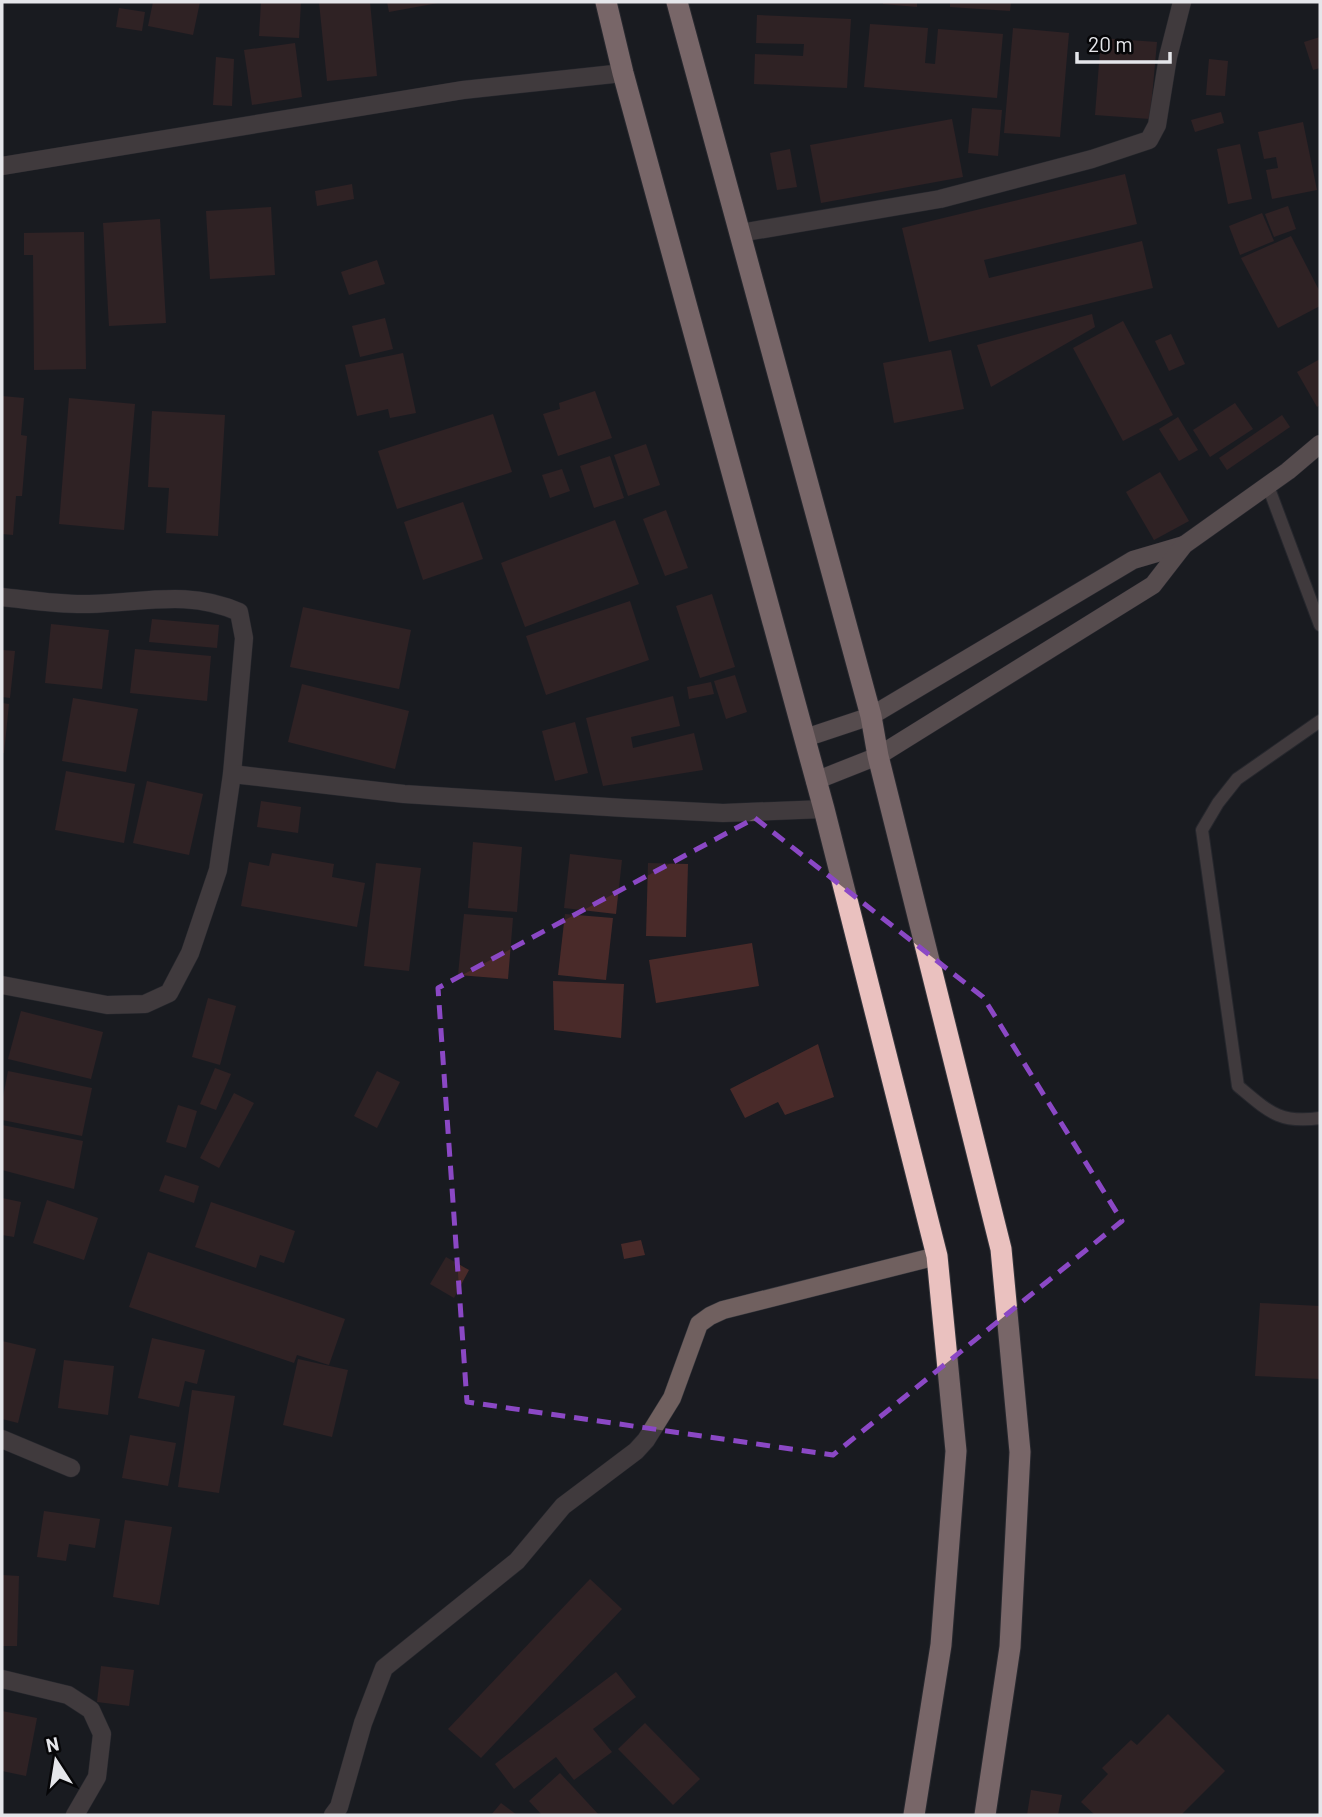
<svg xmlns="http://www.w3.org/2000/svg" width="1322" height="1817" viewBox="0 0 1322 1817" font-family="Barlow,sans-serif">
<rect width="100%" height="100%" fill="#1a1b21"/>
<g fill="#492a29">
<polygon points="153,2 200,2 193,35 148,26"/>
<polygon points="261,2 301,2 299,38 259,36"/>
<polygon points="319,2 370,2 377,76 327,81"/>
<polygon points="387,2 438,2 438,3 389,12"/>
<polygon points="883,2 917,2 917,7 883,4"/>
<polygon points="950,2 1011,2 1010,11 950,7"/>
<polygon points="119,8 145,12 142,31 116,27"/>
<polygon points="757,15 851,19 847,88 754,84 755,54 803,56 804,44 756,43"/>
<polygon points="870,24 928,28 925,63 935,64 938,29 1003,34 997,98 864,87"/>
<polygon points="1013,28 1069,33 1060,137 1004,133"/>
<polygon points="1320,37 1320,68 1313,70 1304,42"/>
<polygon points="1101,38 1157,42 1150,119 1095,115"/>
<polygon points="295,43 302,97 252,105 244,50"/>
<polygon points="216,57 234,59 232,106 213,105"/>
<polygon points="1209,59 1228,61 1225,96 1206,95"/>
<polygon points="972,108 1002,110 998,156 968,153"/>
<polygon points="1221,112 1224,123 1195,132 1191,120"/>
<polygon points="952,119 963,177 821,203 810,145"/>
<polygon points="1303,122 1317,190 1272,199 1266,170 1278,168 1276,157 1264,159 1258,132"/>
<polygon points="1240,144 1252,199 1228,204 1217,149"/>
<polygon points="790,149 797,187 777,190 770,153"/>
<polygon points="1125,174 1137,224 984,260 989,278 1142,241 1153,288 929,342 902,228"/>
<polygon points="352,184 354,199 317,206 315,191"/>
<polygon points="1288,206 1296,229 1274,237 1265,214"/>
<polygon points="271,207 275,275 210,279 206,211"/>
<polygon points="1262,213 1274,241 1240,255 1229,226"/>
<polygon points="160,219 166,323 109,326 103,223"/>
<polygon points="84,232 86,369 34,370 33,255 24,255 24,233"/>
<polygon points="1291,236 1320,292 1320,306 1278,328 1241,258"/>
<polygon points="377,260 385,284 349,295 341,272"/>
<polygon points="1092,314 1095,327 991,387 977,345"/>
<polygon points="385,318 393,349 360,357 352,326"/>
<polygon points="1123,321 1173,415 1123,441 1073,348"/>
<polygon points="1171,334 1185,364 1169,371 1155,341"/>
<polygon points="951,350 964,409 894,423 883,363"/>
<polygon points="403,353 416,413 390,418 388,409 357,416 345,365"/>
<polygon points="1320,359 1320,405 1317,407 1297,372"/>
<polygon points="595,391 612,438 558,456 543,414 560,409 559,403"/>
<polygon points="2,396 24,398 21,435 27,436 22,496 16,496 13,535 2,534"/>
<polygon points="69,398 135,404 124,530 59,524"/>
<polygon points="1235,403 1253,429 1210,457 1193,430"/>
<polygon points="152,411 225,415 218,536 166,533 169,488 148,487"/>
<polygon points="493,414 512,472 397,509 378,451"/>
<polygon points="1282,415 1290,427 1227,470 1219,458"/>
<polygon points="1178,417 1198,450 1179,461 1159,429"/>
<polygon points="646,444 660,485 628,496 614,455"/>
<polygon points="610,456 624,498 594,508 580,466"/>
<polygon points="562,469 570,491 550,498 542,475"/>
<polygon points="1160,472 1189,521 1154,540 1126,492"/>
<polygon points="463,502 483,559 423,580 404,522"/>
<polygon points="666,510 688,568 665,576 643,519"/>
<polygon points="615,520 639,584 525,627 501,563"/>
<polygon points="712,594 735,667 700,678 676,606"/>
<polygon points="630,601 649,660 546,695 526,636"/>
<polygon points="303,607 411,630 399,689 290,667"/>
<polygon points="152,619 219,625 217,648 149,642"/>
<polygon points="51,624 109,630 102,689 45,683"/>
<polygon points="135,649 211,656 207,701 130,693"/>
<polygon points="2,650 15,651 10,698 2,697"/>
<polygon points="735,675 747,712 726,719 714,681"/>
<polygon points="711,682 714,694 689,699 687,687"/>
<polygon points="302,684 409,711 395,769 288,742"/>
<polygon points="673,696 680,726 631,737 633,748 694,733 703,770 603,786 586,718"/>
<polygon points="73,698 138,709 126,772 62,761"/>
<polygon points="2,703 9,704 4,753 2,753"/>
<polygon points="575,722 588,773 555,781 542,731"/>
<polygon points="66,771 135,784 124,843 55,830"/>
<polygon points="147,781 203,794 189,855 133,843"/>
<polygon points="261,801 301,807 298,833 257,827"/>
<polygon points="473,842 522,847 517,912 468,908"/>
<polygon points="272,853 334,864 332,877 365,883 357,927 241,906 249,862 269,866"/>
<polygon points="570,854 622,860 616,914 564,908"/>
<polygon points="376,863 421,868 409,971 364,966"/>
<polygon points="648,863 688,864 686,937 646,936"/>
<polygon points="464,914 513,918 508,979 458,975"/>
<polygon points="565,914 613,918 606,980 558,975"/>
<polygon points="752,943 759,986 656,1003 649,960"/>
<polygon points="553,981 624,984 621,1038 554,1030"/>
<polygon points="208,998 236,1006 220,1065 192,1057"/>
<polygon points="21,1011 103,1032 91,1079 8,1059"/>
<polygon points="818,1044 834,1097 785,1115 778,1102 745,1118 730,1089"/>
<polygon points="215,1068 231,1074 216,1110 200,1104"/>
<polygon points="8,1071 92,1088 82,1136 2,1120 2,1102"/>
<polygon points="377,1071 400,1082 377,1128 354,1116"/>
<polygon points="234,1093 254,1103 219,1168 200,1158"/>
<polygon points="178,1105 197,1111 186,1148 166,1142"/>
<polygon points="2,1125 83,1141 74,1189 2,1170"/>
<polygon points="165,1175 199,1186 194,1203 159,1191"/>
<polygon points="2,1198 21,1202 14,1237 2,1235"/>
<polygon points="47,1200 98,1218 84,1260 33,1243"/>
<polygon points="211,1202 295,1231 284,1263 260,1255 256,1268 195,1247"/>
<polygon points="641,1240 645,1255 624,1259 621,1244"/>
<polygon points="148,1252 345,1319 329,1365 297,1355 294,1363 129,1307"/>
<polygon points="446,1257 469,1270 454,1298 430,1284"/>
<polygon points="1260,1303 1320,1306 1320,1379 1255,1376"/>
<polygon points="152,1338 205,1350 197,1384 185,1381 179,1407 138,1398"/>
<polygon points="2,1341 36,1349 18,1423 2,1419"/>
<polygon points="298,1359 348,1370 332,1437 283,1425"/>
<polygon points="64,1360 114,1366 108,1415 58,1408"/>
<polygon points="192,1390 235,1396 219,1493 178,1487"/>
<polygon points="130,1435 176,1443 168,1486 122,1478"/>
<polygon points="44,1511 100,1519 95,1548 69,1544 66,1561 37,1557"/>
<polygon points="125,1520 172,1527 159,1605 113,1597"/>
<polygon points="2,1575 19,1576 17,1646 2,1646"/>
<polygon points="590,1579 622,1609 481,1758 448,1729"/>
<polygon points="101,1666 134,1670 129,1706 97,1702"/>
<polygon points="616,1672 636,1697 593,1729 612,1752 574,1780 556,1757 514,1789 495,1764"/>
<polygon points="2,1711 37,1718 26,1776 2,1771"/>
<polygon points="1168,1714 1225,1771 1181,1815 1095,1815 1081,1802 1108,1774 1102,1768 1131,1740 1137,1745"/>
<polygon points="645,1723 700,1779 673,1805 618,1749"/>
<polygon points="560,1773 599,1815 542,1815 529,1801"/>
<polygon points="1031,1790 1062,1795 1058,1815 1027,1815"/>
<polygon points="501,1803 517,1815 491,1815"/>
</g>
<g fill="none" stroke-linecap="round" stroke-linejoin="round">
<defs>
<g id="lane">
<polyline points="1268,486 1320,625"/>
<path d="M1320,721L1237,779L1218,803L1202,830L1238,1086C1268,1111 1279,1124 1320,1118"/>
</g>
<g id="street">
<polyline points="2,166 463,90 623,73"/>
<polyline points="740,233 940,199 1092,159 1149,140 1157,125 1168,57 1182,2"/>
<path d="M2,597C30,600 60,605 89,604C142,603 188,589 239,612L244,638L232,774L218,870L190,953L169,993L145,1004L107,1005L2,985"/>
<polyline points="232,774 404,794 624,808 723,813 824,809"/>
<polyline points="2,1439 71,1468"/>
<polyline points="2,1679 68,1695 91,1710 102,1734 97,1777 75,1815"/>
<polyline points="333,1815 339,1807 363,1723 384,1668 517,1561 563,1506 636,1451 646,1440 672,1398 699,1324 710,1316 723,1310 937,1256"/>
</g>
<g id="secondary">
<polyline points="805,738 871,716 1133,560 1184,545"/>
<polyline points="815,781 878,756 1153,585 1184,545 1288,471 1320,444"/>
</g>
<g id="highway">
<polyline points="606,2 623,73 824,809 937,1256 956,1451 941,1645 914,1815"/>
<polyline points="677,2 871,716 878,756 1001,1249 1020,1452 1010,1647 985,1815"/>
</g>
</defs>
<use href="#lane" stroke="#36373d" stroke-width="14"/>
<use href="#street" stroke="#36373d" stroke-width="19"/>
<use href="#secondary" stroke="#36373d" stroke-width="19"/>
<use href="#highway" stroke="#36373d" stroke-width="23"/>
<use href="#lane" stroke="#70605f" stroke-width="12"/>
<use href="#street" stroke="#70605f" stroke-width="18"/>
<use href="#secondary" stroke="#a18786" stroke-width="18"/>
<use href="#highway" stroke="#eac1bf" stroke-width="21"/>
</g>
<path d="M0 0H1322V1817H0ZM755,818L983,997L1122,1221L833,1455L467,1402L438,988Z" fill="#1a1b21" fill-opacity=".55" fill-rule="evenodd"/>
<path fill="none" stroke="#8b48c5" stroke-width="5" stroke-dasharray="14 9" stroke-linejoin="round" d="M755,818L983,997L1122,1221L833,1455L467,1402L438,988Z"/>
<rect width="1322" height="1817" fill="none" stroke="#e5e6ea" stroke-width="7"/>
<g transform="translate(56 1761) rotate(348)" stroke="#060608" stroke-width="5" paint-order="stroke">
<path d="M0-5L12 26L0 18L-12 26Z" fill="#e5e6ea"/>
<text y="-10" font-size="19" font-weight="bold" text-anchor="middle" fill="#e5e6ea">N</text>
</g>
<path d="M1077 52v10h93v-10" fill="none" stroke="#e5e6ea" stroke-width="3.5"/>
<text x="1088" y="52" font-size="21" fill="#e5e6ea" stroke="#060608" stroke-width="5" paint-order="stroke">20 m</text>
</svg>
